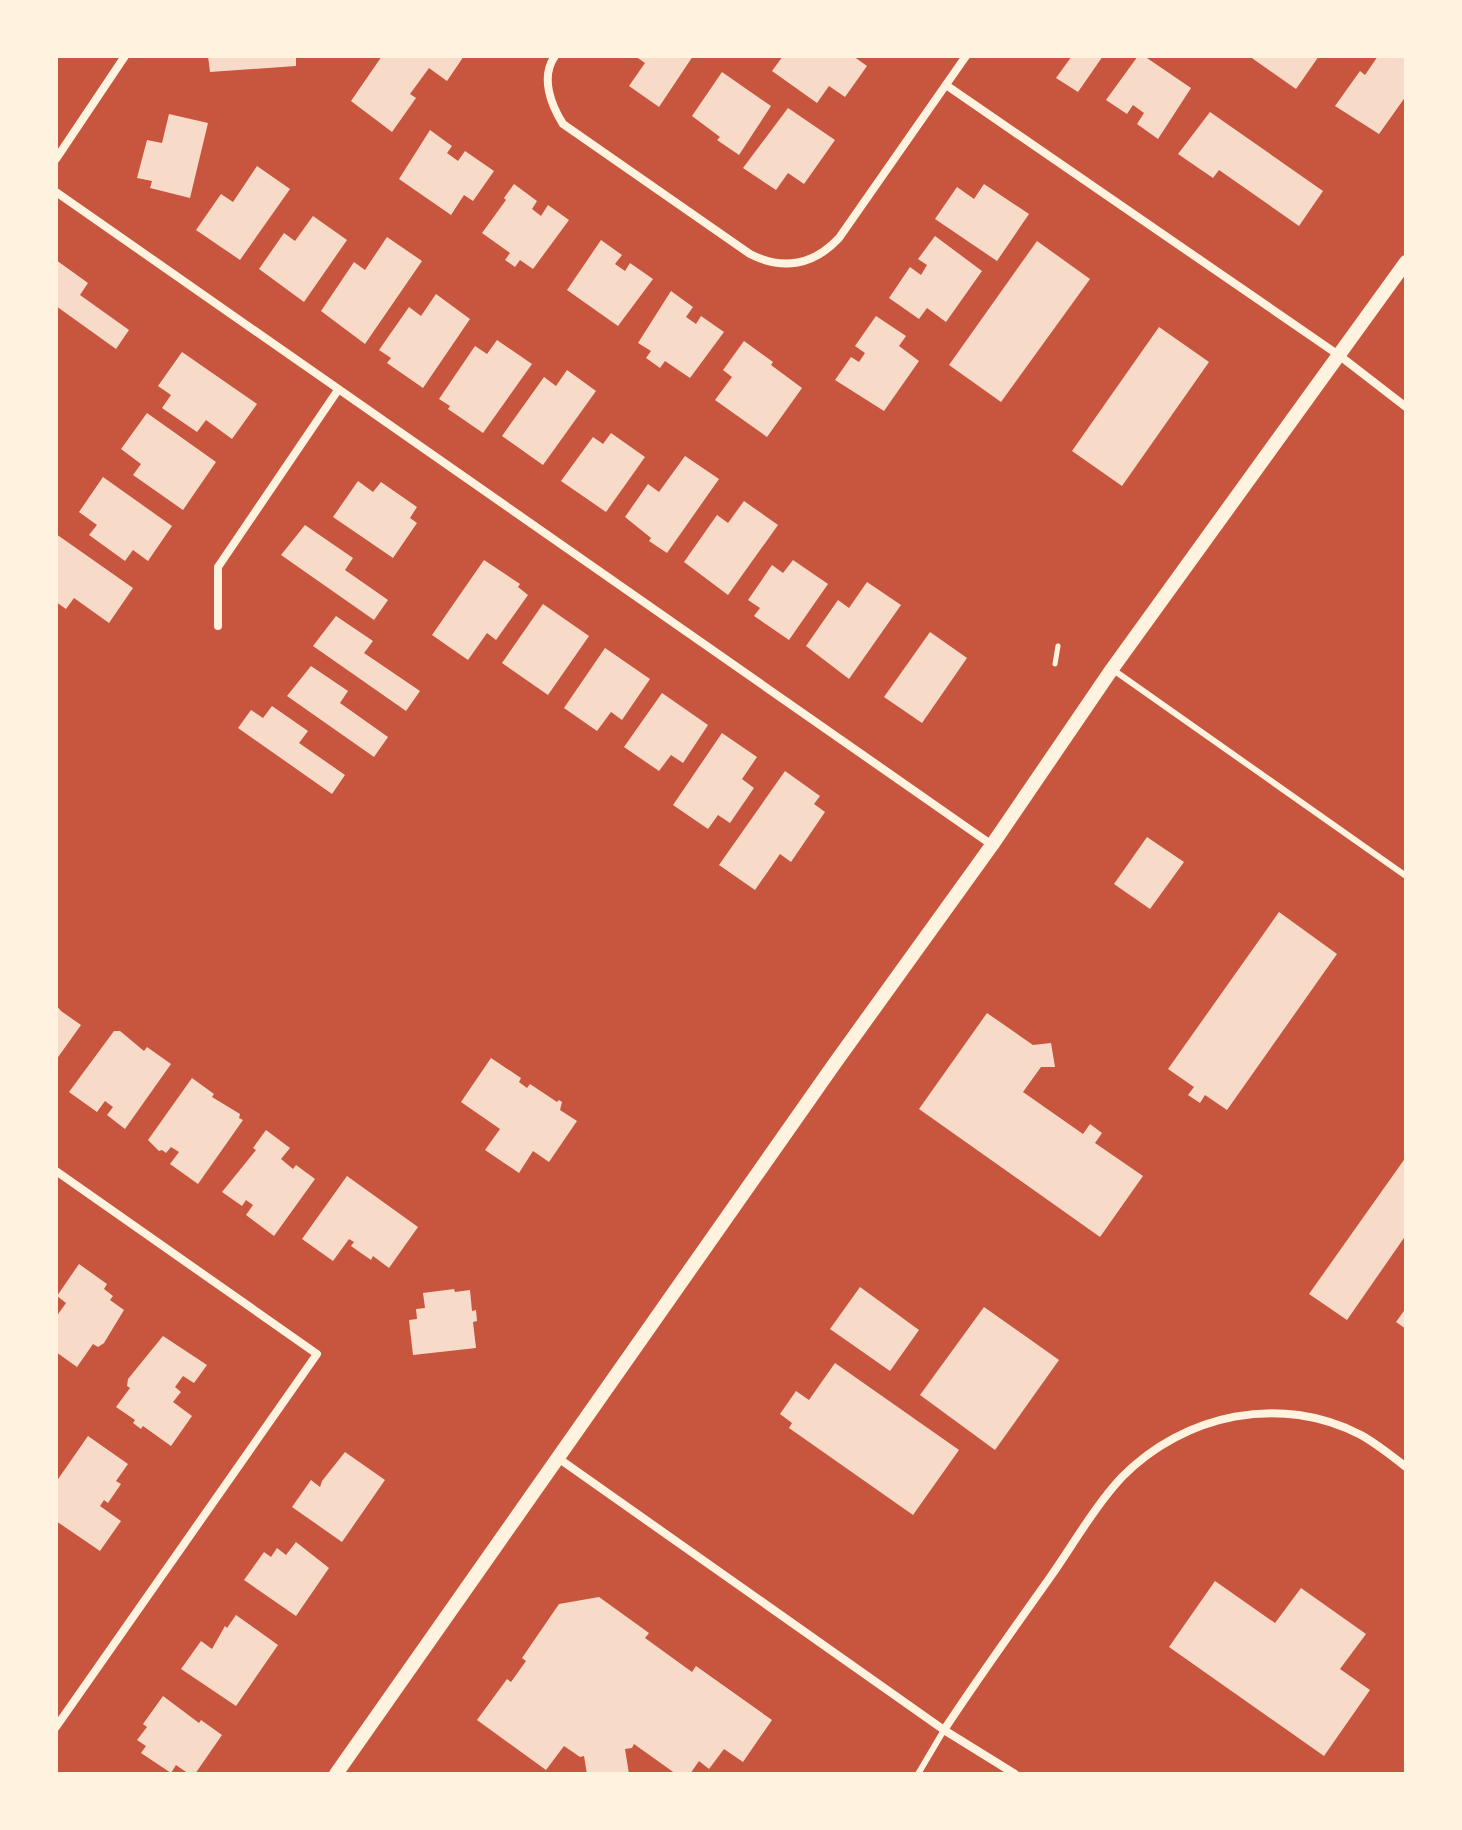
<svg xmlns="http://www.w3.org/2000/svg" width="1462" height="1830" viewBox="0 0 1462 1830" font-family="Jost,sans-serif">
<rect width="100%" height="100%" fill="#c8553d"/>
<g fill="#f7dbc8">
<polygon points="208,56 296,56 296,66 210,72"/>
<polygon points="382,56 464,56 447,81 429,68 410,94 416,98 392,132 351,101"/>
<polygon points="635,56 693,56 659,107 629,86 645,63"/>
<polygon points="783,56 853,56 867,66 845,97 829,86 817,103 772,71"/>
<polygon points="1072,56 1103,56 1078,92 1056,78"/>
<polygon points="1138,56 1144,56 1191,88 1158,139 1137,124 1144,113 1133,105 1127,114 1106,100"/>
<polygon points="1249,56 1319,56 1296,89"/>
<polygon points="1378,56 1406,56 1406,96 1379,134 1335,106 1360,71 1365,75"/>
<polygon points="722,72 771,106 739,155 717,140 720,137 692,116"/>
<polygon points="788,108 835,140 804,184 788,173 776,190 743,168"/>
<polygon points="1210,112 1323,191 1299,226 1219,170 1213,178 1178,154"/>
<polygon points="169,114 208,123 190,198 150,188 152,181 137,178 147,140 162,143"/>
<polygon points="430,130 452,146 447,153 458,161 465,151 494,171 473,201 464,195 451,215 399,179"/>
<polygon points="257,166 290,189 240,260 196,230 221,194 233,202"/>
<polygon points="514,184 537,201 532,209 541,216 548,205 569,220 533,269 520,260 515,267 505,260 510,253 482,233 506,200 504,198"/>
<polygon points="984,184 1029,214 997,261 935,219 957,187 974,199"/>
<polygon points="313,216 347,240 304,302 259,269 284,233 295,241"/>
<polygon points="935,236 982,271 946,322 927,308 919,319 889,298 910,267 921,275 927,265 918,259"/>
<polygon points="387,237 422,261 365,344 321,311 354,262 365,270"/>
<polygon points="601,240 622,255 615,264 625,271 630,263 653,279 618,326 567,290"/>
<polygon points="1037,241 1090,279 1001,402 949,365"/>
<polygon points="56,260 88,283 80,295 129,330 116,349 56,306"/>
<polygon points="671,291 693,307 686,317 696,324 701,316 724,332 690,378 665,361 660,368 646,358 651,351 638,343"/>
<polygon points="436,294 470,319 423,388 387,363 391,358 379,350 409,307 421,316"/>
<polygon points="876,316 906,336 899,346 919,361 884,411 835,380 851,357 859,362 865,353 855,346"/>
<polygon points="1159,327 1209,362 1122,486 1072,451"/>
<polygon points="497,340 532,364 483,433 448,409 450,406 439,399 475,346 487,354"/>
<polygon points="744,341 773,362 771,365 802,388 767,437 715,400 732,377 723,370"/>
<polygon points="182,352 257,404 232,439 206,420 197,432 162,408 171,395 158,386"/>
<polygon points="567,370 596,391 543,465 502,436 544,377 556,386"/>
<polygon points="147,413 216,462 183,510 133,475 141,464 121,449"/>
<polygon points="611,433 645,457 606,512 561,481 593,437 603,444"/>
<polygon points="685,456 719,479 667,553 649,541 651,538 625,517 648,484 659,492"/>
<polygon points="103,477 172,526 148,561 133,550 125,561 89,535 97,525 79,512"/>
<polygon points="358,481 373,492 381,482 417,507 410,518 417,523 393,558 333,517"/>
<polygon points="744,501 778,525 728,595 684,562 717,515 728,523"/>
<polygon points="305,525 353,558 345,570 388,600 374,620 281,555"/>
<polygon points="56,534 133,588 109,623 74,598 66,609 56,602"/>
<polygon points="484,560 520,584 518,587 528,595 496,640 487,633 468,660 432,635"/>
<polygon points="793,560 828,584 789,640 754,616 760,608 748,600 772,565 783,573"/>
<polygon points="867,582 901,605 849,679 806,646 838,600 849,608"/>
<polygon points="543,604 589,636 548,695 502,663"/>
<polygon points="336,616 373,641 364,653 420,691 406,711 313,646"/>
<polygon points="930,632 967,658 922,723 884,697"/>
<polygon points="605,648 650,679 622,720 611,712 597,731 564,708"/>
<polygon points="311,666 348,691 340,703 388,737 374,757 287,696"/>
<polygon points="662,693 708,725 683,763 671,755 659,771 624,747"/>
<polygon points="272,706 308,731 299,743 345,775 332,794 238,728 251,710 263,718"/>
<polygon points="722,733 757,757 742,779 754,788 730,823 718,815 708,829 673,805"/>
<polygon points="785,771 820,796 814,804 825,812 791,862 780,854 755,890 719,865"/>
<polygon points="1147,837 1184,862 1150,909 1114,884"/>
<polygon points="1279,912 1337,954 1227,1110 1205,1095 1200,1103 1188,1095 1194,1087 1168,1069"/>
<polygon points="56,1005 61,1011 81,1025 56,1060"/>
<polygon points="987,1013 1033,1045 1051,1043 1055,1067 1041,1067 1023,1092 1083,1134 1090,1124 1102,1133 1095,1143 1143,1176 1100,1237 919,1109"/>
<polygon points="114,1031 120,1031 144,1051 147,1047 171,1064 125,1129 107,1115 113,1107 105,1101 97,1112 69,1092"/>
<polygon points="491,1058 521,1078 519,1082 527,1088 530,1084 557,1102 559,1100 562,1102 560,1110 577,1121 549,1162 533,1151 519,1173 485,1150 500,1129 461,1102"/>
<polygon points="192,1078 214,1094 212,1097 240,1114 239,1118 243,1120 198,1184 170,1164 179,1152 171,1147 166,1153 162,1150 159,1151 148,1140"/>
<polygon points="266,1130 290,1148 281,1159 293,1169 296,1165 315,1179 274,1236 246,1215 253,1205 246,1200 242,1206 222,1192 256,1150 253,1148"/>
<polygon points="1406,1157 1406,1235 1347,1320 1309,1294"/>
<polygon points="347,1176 418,1227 389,1268 373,1256 371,1260 351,1246 354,1242 349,1239 333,1261 302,1239"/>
<polygon points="79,1264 107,1284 104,1289 113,1296 110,1300 124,1310 104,1343 98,1347 93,1344 77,1367 56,1352 56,1317 66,1303 57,1296"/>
<polygon points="860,1287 919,1330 890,1371 830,1329"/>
<polygon points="454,1289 455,1292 470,1290 472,1311 476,1310 477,1321 473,1322 476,1348 413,1355 409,1320 417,1319 416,1309 425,1308 423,1293"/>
<polygon points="984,1307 1059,1360 995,1450 920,1395"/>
<polygon points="1406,1308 1406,1329 1396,1322"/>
<polygon points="163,1336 207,1365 194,1383 183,1376 175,1387 181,1392 173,1402 192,1416 171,1446 143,1426 141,1429 133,1423 135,1420 116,1407 130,1388 127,1386 128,1379"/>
<polygon points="835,1363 959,1450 913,1515 789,1428 792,1423 780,1414 796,1391 809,1400"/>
<polygon points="88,1436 128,1464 116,1481 121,1484 108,1503 104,1500 100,1506 121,1521 100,1551 56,1521 56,1482"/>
<polygon points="345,1452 385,1480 342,1542 292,1507 311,1480 320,1487 322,1481"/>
<polygon points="296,1542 329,1568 296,1616 244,1580 264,1552 271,1557 277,1548 286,1555"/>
<polygon points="1215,1581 1275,1623 1301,1588 1366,1634 1340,1669 1370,1690 1324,1756 1169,1647"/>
<polygon points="599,1597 649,1633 645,1638 692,1672 696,1666 772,1720 743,1762 724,1749 709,1769 699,1761 690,1774 676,1774 634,1744 632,1748 625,1749 629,1774 587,1774 584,1756 580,1757 564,1746 546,1770 477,1720 507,1679 511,1682 526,1661 522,1658 559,1604"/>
<polygon points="236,1615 278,1645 236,1706 181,1669 201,1641 212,1649 225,1626 227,1628"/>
<polygon points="163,1696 199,1723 201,1720 222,1735 195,1774 189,1774 176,1765 171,1773 141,1753 146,1746 137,1740 147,1727 143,1724"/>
</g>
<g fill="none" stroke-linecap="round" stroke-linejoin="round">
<polyline stroke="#fff3e0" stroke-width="5" points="1055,664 1058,646"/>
<g stroke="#fff3e0" stroke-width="6">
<polyline points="1112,669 1406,876"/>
<polyline points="918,1774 944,1730"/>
</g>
<g stroke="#fff3e0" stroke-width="8">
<path d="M555,56C540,77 551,105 563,124L750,254C783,271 814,265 839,238L966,56"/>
<polyline points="946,85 1340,356 1406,407"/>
<polyline points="56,159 125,56"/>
<polyline points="56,192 992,845"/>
<polyline points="218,626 218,567 338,390"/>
<polyline points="56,1171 317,1354 56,1727"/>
<polyline points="558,1458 944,1730 1015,1774"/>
<path d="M944,1730C978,1678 1015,1627 1051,1576C1074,1543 1095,1506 1122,1477C1184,1414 1281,1393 1361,1435C1377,1444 1392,1456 1406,1467"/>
</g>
<polyline stroke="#fff3e0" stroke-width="14" points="336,1774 835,1063 992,845 1112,669 1406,262"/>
</g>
<rect width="1462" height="1830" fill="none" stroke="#fff3e0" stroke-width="116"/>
</svg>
